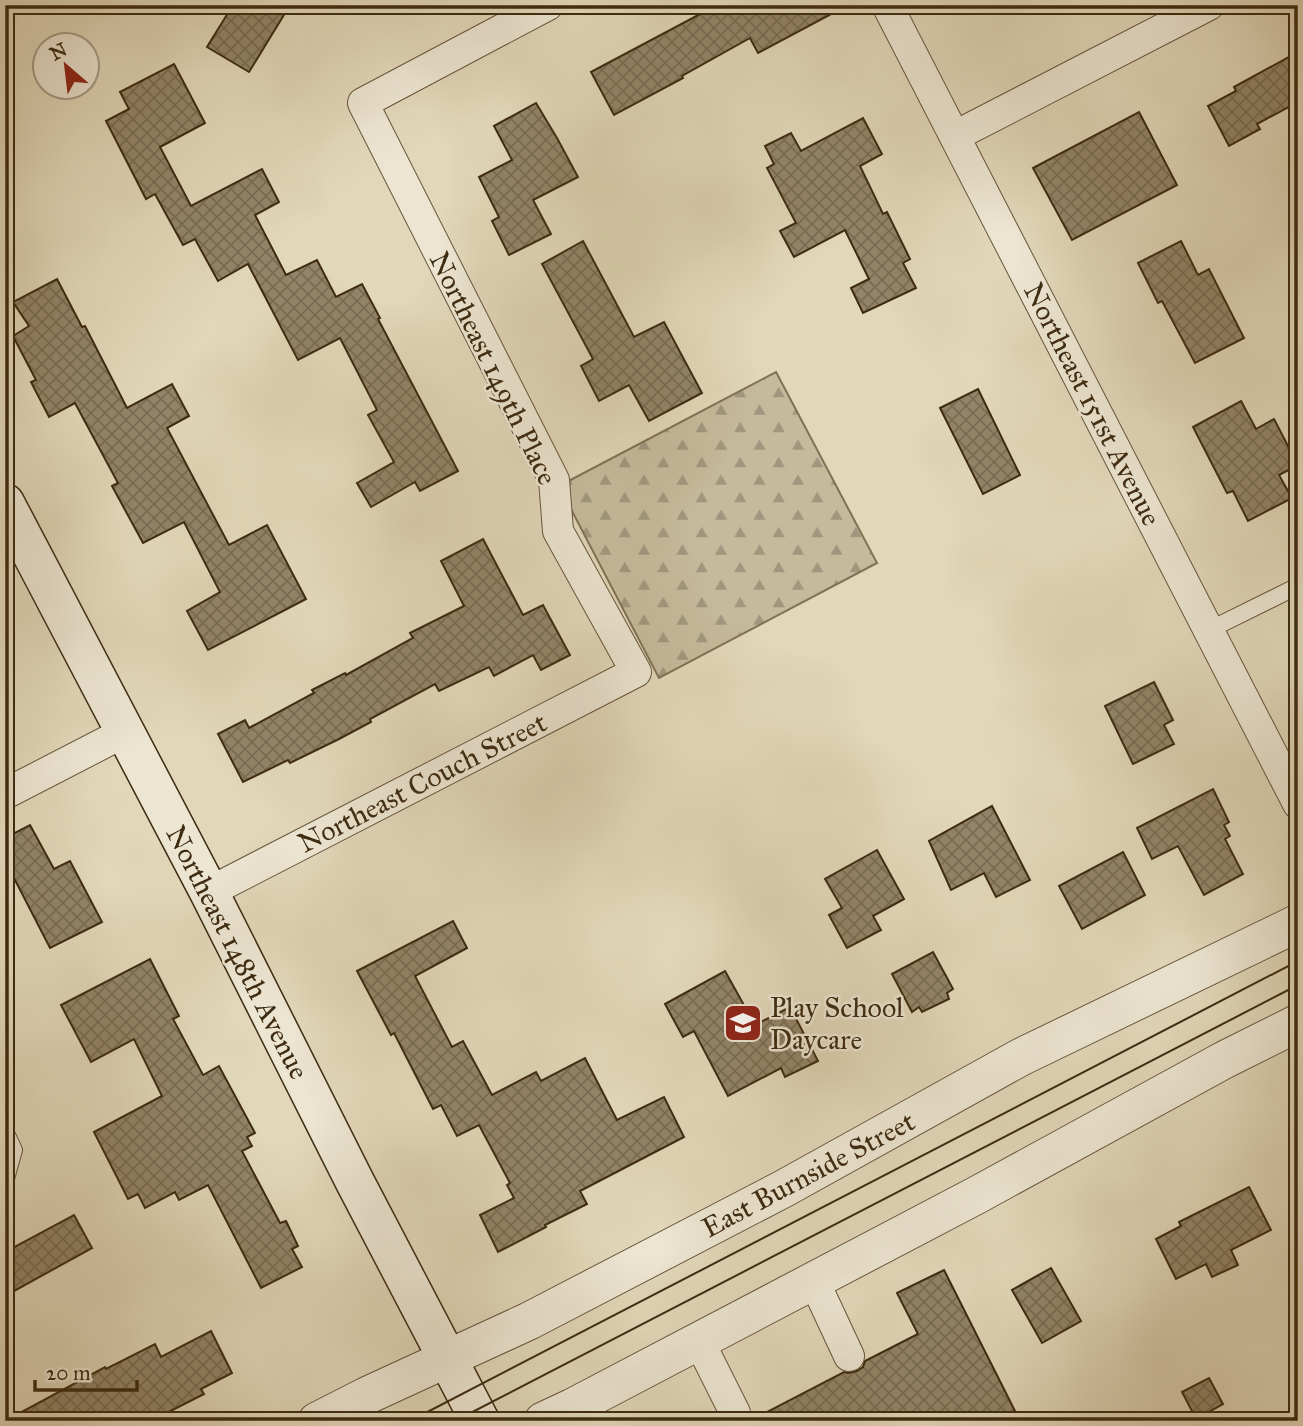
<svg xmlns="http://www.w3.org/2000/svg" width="1303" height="1426" viewBox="0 0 1303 1426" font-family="'IM FELL Great Primer',serif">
<defs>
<pattern id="forest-firs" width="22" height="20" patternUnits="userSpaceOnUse" patternTransform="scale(1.75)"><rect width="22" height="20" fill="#c5ba9c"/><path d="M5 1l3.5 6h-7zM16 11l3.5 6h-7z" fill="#a1977e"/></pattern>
<pattern id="building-cross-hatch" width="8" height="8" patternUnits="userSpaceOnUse" patternTransform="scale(1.75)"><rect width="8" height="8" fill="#928468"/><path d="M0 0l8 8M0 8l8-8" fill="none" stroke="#786c54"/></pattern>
</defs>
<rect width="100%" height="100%" fill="#e1d7b9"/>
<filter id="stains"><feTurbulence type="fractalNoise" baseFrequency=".00286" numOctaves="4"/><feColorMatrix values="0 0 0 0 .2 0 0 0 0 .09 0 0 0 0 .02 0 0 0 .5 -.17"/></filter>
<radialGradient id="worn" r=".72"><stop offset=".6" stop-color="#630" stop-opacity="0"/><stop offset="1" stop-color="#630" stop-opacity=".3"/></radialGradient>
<polygon fill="url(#forest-firs)" stroke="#817256" stroke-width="2" points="776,372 877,563 659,678 559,486"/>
<g fill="url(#building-cross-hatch)" stroke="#3d2b11" stroke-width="2">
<polygon points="233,5 290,5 249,72 207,47"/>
<polygon points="717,5 848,5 758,53 750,38 682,76 683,78 614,115 591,72"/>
<polygon points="1298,52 1298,102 1257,124 1260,129 1229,146 1208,106 1236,91 1234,87"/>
<polygon points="174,64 205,123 160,147 191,206 262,169 279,202 255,215 286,275 317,260 336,297 362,284 380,318 378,319 458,471 420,491 415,482 371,507 357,483 394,462 368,415 377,410 340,338 298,360 248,264 218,281 195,239 183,245 155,194 146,199 106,121 129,109 120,92"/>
<polygon points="536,103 557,138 578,177 533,200 551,234 509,255 492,221 499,217 479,177 512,160 494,126"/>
<polygon points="1139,112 1177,185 1072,240 1033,168"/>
<polygon points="863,118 882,154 860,166 883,214 887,212 910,259 903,263 916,288 863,313 851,288 869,279 845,230 794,257 780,231 796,223 767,168 774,164 765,146 791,133 801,151"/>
<polygon points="583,241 634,337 664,322 702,393 649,421 629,385 599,401 581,366 593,359 542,264"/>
<polygon points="1181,241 1198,275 1209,269 1244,338 1195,363 1162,301 1158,303 1138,263"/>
<polygon points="57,279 82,327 85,326 127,408 172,384 189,416 167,428 229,545 267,525 306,599 208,650 187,611 220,592 184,522 143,543 112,486 118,483 75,403 49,417 31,382 36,380 13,336 29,326 13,302"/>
<polygon points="978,389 1020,475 983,494 940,408"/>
<polygon points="1241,401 1256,429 1274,419 1298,465 1279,475 1292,498 1248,521 1233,491 1227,493 1193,427"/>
<polygon points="483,539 523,615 543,605 570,655 541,670 533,655 494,676 489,667 439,691 435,684 370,719 371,722 339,739 290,763 288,760 243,782 218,734 245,720 249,728 314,693 312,690 345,673 346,675 413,638 410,633 464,606 441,561"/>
<polygon points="1154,682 1173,720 1164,725 1174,744 1133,764 1105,706"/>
<polygon points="1213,789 1229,822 1224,825 1230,836 1225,839 1243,874 1204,895 1178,846 1152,859 1137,828"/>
<polygon points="992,806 1030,880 996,897 984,873 951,890 929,841"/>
<polygon points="30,825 54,869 70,861 102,922 50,948 14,878 5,882 5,838"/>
<polygon points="877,850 904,899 873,916 881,930 847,948 829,915 842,908 825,879"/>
<polygon points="1123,852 1145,895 1082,929 1059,886"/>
<polygon points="453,921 467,948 415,976 452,1047 463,1041 492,1095 536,1072 541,1081 585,1058 617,1120 664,1097 684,1137 580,1191 587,1204 545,1225 546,1227 498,1252 480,1215 514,1198 507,1185 510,1183 479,1125 457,1136 441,1105 433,1109 394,1033 391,1035 357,971"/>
<polygon points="933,952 953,989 947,993 949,999 922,1012 919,1007 912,1012 892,974"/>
<polygon points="150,959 179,1016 173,1019 203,1075 219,1066 255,1133 247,1137 252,1146 242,1151 280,1223 286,1221 298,1246 292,1249 302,1267 261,1288 208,1185 179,1200 175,1192 145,1208 138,1194 128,1199 94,1132 162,1096 134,1039 91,1062 61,1005"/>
<polygon points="725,971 755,1025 790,1007 818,1061 785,1077 781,1068 728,1096 694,1031 683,1037 665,1004"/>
<polygon points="1249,1187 1271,1230 1231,1250 1238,1265 1212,1277 1206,1264 1176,1279 1156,1239 1181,1226 1179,1222"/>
<polygon points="74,1215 92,1248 5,1296 5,1252"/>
<polygon points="1051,1268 1081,1321 1042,1343 1012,1290"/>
<polygon points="944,1270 1020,1421 750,1421 844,1372 848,1373 857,1371 863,1367 865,1361 918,1334 897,1293"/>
<polygon points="211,1331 232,1373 201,1389 204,1394 151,1421 5,1421 105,1367 106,1369 155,1344 161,1357"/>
<polygon points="1209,1378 1223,1404 1196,1419 1182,1392"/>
</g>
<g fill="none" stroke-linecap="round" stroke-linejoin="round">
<defs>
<g id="service">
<polyline points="1209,630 1298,586"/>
<polyline points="5,1131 14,1150 5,1182"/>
</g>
<g id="minor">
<polyline points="887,5 1298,804"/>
<polyline points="955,136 1209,5"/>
<polyline points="5,794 125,732"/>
<polyline points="209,892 636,672 558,531 554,480 363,103 548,5"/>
<polyline points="814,1281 849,1356"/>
<polyline points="699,1341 735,1413"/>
</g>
<g id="tertiary">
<polyline points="317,1421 366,1396 529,1321 783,1189 1021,1057 1298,923"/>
<polyline points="543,1421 573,1407 977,1195 1224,1060 1298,1023"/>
</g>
<polyline id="secondary" points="5,503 209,892 355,1182 480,1421"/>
</defs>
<use href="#service" stroke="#66563b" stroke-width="18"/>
<use href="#minor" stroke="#66563b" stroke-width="32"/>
<use href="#tertiary" stroke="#66563b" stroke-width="39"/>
<use href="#secondary" stroke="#3d2b11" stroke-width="41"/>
<use href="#service" stroke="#ece5d2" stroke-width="16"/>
<use href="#minor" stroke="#ece5d2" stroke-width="30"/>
<use href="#tertiary" stroke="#ece5d2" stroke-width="37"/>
<use href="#secondary" stroke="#ece5d2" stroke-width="38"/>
<g stroke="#3d2b11" stroke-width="2">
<polyline points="410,1421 1298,961"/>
<polyline points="455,1421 1298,985"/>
</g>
</g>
<defs>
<symbol id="school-square" viewBox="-11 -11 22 22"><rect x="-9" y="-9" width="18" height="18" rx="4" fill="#8f2418" stroke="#ece5d2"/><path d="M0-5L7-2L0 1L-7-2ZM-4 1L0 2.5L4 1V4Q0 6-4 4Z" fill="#fff"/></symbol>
</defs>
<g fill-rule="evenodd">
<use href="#school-square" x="721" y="1001" width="44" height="44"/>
</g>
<g text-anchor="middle" stroke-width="5" stroke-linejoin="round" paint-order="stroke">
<g font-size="28" fill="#3d2b11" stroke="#ece5d2">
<text transform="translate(494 368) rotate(64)" y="10">Northeast 149th Place</text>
<text transform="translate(1093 404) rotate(63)" y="10">Northeast 151st Avenue</text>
<text transform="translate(422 782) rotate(-27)" y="10">Northeast Couch Street</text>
<text transform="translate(238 952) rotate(63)" y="10">Northeast 148th Avenue</text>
<text transform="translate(808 1174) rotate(-28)" y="10">East Burnside Street</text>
</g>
<g font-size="28" fill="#3d2b11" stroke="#ece5d2" text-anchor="start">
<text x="770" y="1017">Play School<tspan x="770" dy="32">Daycare</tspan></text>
</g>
</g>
<rect width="1303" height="1426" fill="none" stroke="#e1d7b9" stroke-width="28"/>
<rect x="7" y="7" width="1289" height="1412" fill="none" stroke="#3d2b11" stroke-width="3.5"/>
<rect x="14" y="14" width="1275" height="1398" fill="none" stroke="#3d2b11" stroke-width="2"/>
<g transform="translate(66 66) rotate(332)"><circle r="33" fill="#ece5d2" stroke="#a69b85" stroke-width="2"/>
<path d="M0-5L12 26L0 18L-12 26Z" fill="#8f2418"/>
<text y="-10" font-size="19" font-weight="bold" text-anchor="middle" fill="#3d2b11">N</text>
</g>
<path d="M35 1380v10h102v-10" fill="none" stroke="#3d2b11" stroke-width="3.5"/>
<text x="46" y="1380" font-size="21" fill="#3d2b11" stroke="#ece5d2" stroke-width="5" paint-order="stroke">20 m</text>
<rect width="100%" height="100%" filter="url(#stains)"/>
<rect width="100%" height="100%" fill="url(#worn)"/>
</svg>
